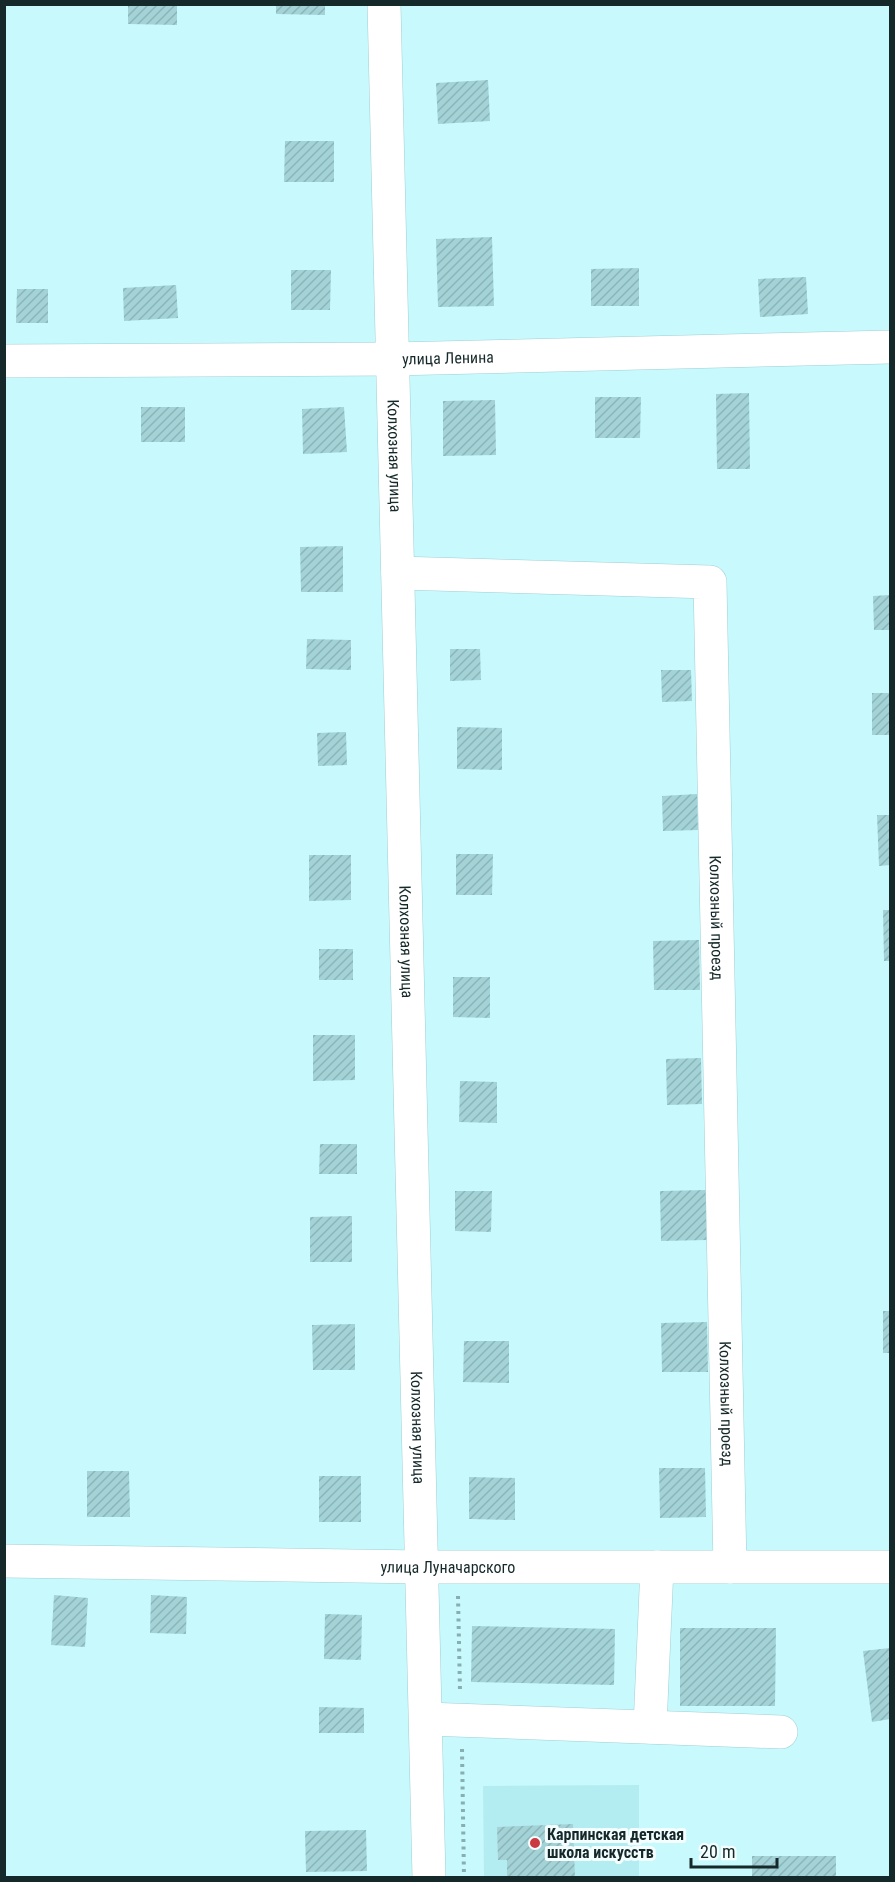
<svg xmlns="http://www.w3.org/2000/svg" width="895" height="1882" viewBox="0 0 895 1882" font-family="'Roboto Condensed',sans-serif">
<defs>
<pattern id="building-hatch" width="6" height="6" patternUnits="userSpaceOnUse" patternTransform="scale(1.5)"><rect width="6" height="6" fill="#a3d3d7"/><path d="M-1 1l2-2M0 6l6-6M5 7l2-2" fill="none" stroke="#8cb5b9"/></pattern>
</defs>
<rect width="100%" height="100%" fill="#c8f9fd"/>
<polygon fill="#b3edf2" points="639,1785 639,1877 484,1877 483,1786"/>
<g fill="url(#building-hatch)">
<polygon points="128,4 177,4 177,25 128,24"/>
<polygon points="276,4 325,4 325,15 276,14"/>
<polygon points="488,80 490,121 438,124 436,83"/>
<polygon points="285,141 334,141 334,182 284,182"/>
<polygon points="492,237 494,306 438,307 436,239"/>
<polygon points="639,268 639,306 591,306 591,269"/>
<polygon points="291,270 331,270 330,310 291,310"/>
<polygon points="806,277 808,314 760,317 758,279"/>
<polygon points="176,285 178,318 124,321 123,288"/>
<polygon points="17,289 48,289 48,323 16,323"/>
<polygon points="749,393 750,469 717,469 716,394"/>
<polygon points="595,397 641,397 640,438 595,438"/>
<polygon points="495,400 496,455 443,456 443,401"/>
<rect x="141" y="407" width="44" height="35"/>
<polygon points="344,407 347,452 303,454 302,409"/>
<polygon points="343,546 343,592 301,592 300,547"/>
<polygon points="890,595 890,630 874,630 873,596"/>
<polygon points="307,639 351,640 351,670 306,669"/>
<polygon points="450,649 480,649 481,680 450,681"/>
<polygon points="661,670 691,670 692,701 662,702"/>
<rect x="872" y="693" width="18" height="42"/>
<polygon points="457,727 502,728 502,770 457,769"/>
<polygon points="346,732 347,765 318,766 317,733"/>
<polygon points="697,794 698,830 663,831 662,796"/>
<polygon points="877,815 890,815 890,865 879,866"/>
<polygon points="456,854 493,854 492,895 456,895"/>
<polygon points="309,855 351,855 351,900 309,901"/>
<polygon points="883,910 890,910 890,961 884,961"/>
<polygon points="699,940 700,990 654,990 653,941"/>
<rect x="319" y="949" width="34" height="31"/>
<polygon points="453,977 490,977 490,1018 453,1017"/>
<polygon points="313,1035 355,1035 355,1080 313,1081"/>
<polygon points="701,1058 702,1104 667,1105 666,1059"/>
<polygon points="460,1081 497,1082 497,1123 459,1122"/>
<polygon points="320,1144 357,1144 357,1174 319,1174"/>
<polygon points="706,1190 707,1240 661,1241 660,1191"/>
<polygon points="455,1191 492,1191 491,1232 455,1231"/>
<polygon points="352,1216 352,1262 310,1262 310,1217"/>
<rect x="883" y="1311" width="7" height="42"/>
<polygon points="707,1322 708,1372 662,1372 661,1323"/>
<polygon points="355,1324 355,1370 313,1370 312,1325"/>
<polygon points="464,1341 509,1341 509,1383 463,1382"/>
<polygon points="659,1468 705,1468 706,1517 660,1518"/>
<polygon points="87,1471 129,1471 130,1517 87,1517"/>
<rect x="319" y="1476" width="42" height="46"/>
<polygon points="469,1477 515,1478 515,1520 469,1519"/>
<polygon points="54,1595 88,1598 85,1647 51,1645"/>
<polygon points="151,1595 187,1597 186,1634 150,1633"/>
<polygon points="325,1614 362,1615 361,1660 324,1659"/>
<polygon points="472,1626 615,1629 614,1685 471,1682"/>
<polygon points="680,1628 776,1628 775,1706 680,1706"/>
<polygon points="890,1648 890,1719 872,1722 863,1651"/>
<polygon points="319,1707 364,1708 364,1733 319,1733"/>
<polygon points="573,1824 575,1878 507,1878 507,1860 498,1860 497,1827"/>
<polygon points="366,1830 367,1871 306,1872 305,1831"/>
<rect x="752" y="1856" width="84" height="22"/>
</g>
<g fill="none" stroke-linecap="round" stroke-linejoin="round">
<defs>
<g id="minor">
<path id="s1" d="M384,4L429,1878"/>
<path id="s2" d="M4,361L393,359L890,347"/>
<path id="s3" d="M398,573L710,582L730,1567"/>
<path id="s4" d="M4,1561L422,1567H890"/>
<polyline points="426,1719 781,1732"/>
<polyline points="650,1727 657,1567"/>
</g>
</defs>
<use href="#minor" stroke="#9fcfd3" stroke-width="34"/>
<g stroke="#88aeb1" stroke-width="4" stroke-dasharray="3 4.5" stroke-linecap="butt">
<polyline points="458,1596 460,1691"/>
<polyline points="462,1749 464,1878"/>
</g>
<use href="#minor" stroke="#fff" stroke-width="33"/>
</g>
<circle fill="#ca3a40" stroke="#f4feff" stroke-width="2" cx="535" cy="1843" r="6"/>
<g text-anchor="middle" stroke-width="6" stroke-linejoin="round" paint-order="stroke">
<g font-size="16" fill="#16292a" stroke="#f4feff">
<text dy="6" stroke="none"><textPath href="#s2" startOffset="444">улица Ленина</textPath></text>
<text dy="6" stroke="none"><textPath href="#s1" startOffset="452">Колхозная улица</textPath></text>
<text dy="6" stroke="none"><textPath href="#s3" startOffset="648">Колхозный проезд</textPath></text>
<text dy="6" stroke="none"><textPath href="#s1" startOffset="938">Колхозная улица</textPath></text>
<text dy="6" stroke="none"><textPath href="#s3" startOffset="1134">Колхозный проезд</textPath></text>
<text dy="6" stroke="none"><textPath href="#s1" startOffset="1424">Колхозная улица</textPath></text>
<text dy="6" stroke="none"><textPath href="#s4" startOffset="444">улица Луначарского</textPath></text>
</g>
<g font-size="16" font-weight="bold" fill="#16292a" stroke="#f4feff" text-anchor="start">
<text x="547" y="1840">Карпинская детская<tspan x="547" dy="18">школа искусств</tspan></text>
</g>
</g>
<rect width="895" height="1882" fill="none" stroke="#16292a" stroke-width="12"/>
<path d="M691 1858v9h86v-9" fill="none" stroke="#16292a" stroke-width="3"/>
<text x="700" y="1858" font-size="18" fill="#16292a" stroke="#f4feff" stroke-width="4.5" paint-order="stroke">20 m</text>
</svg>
